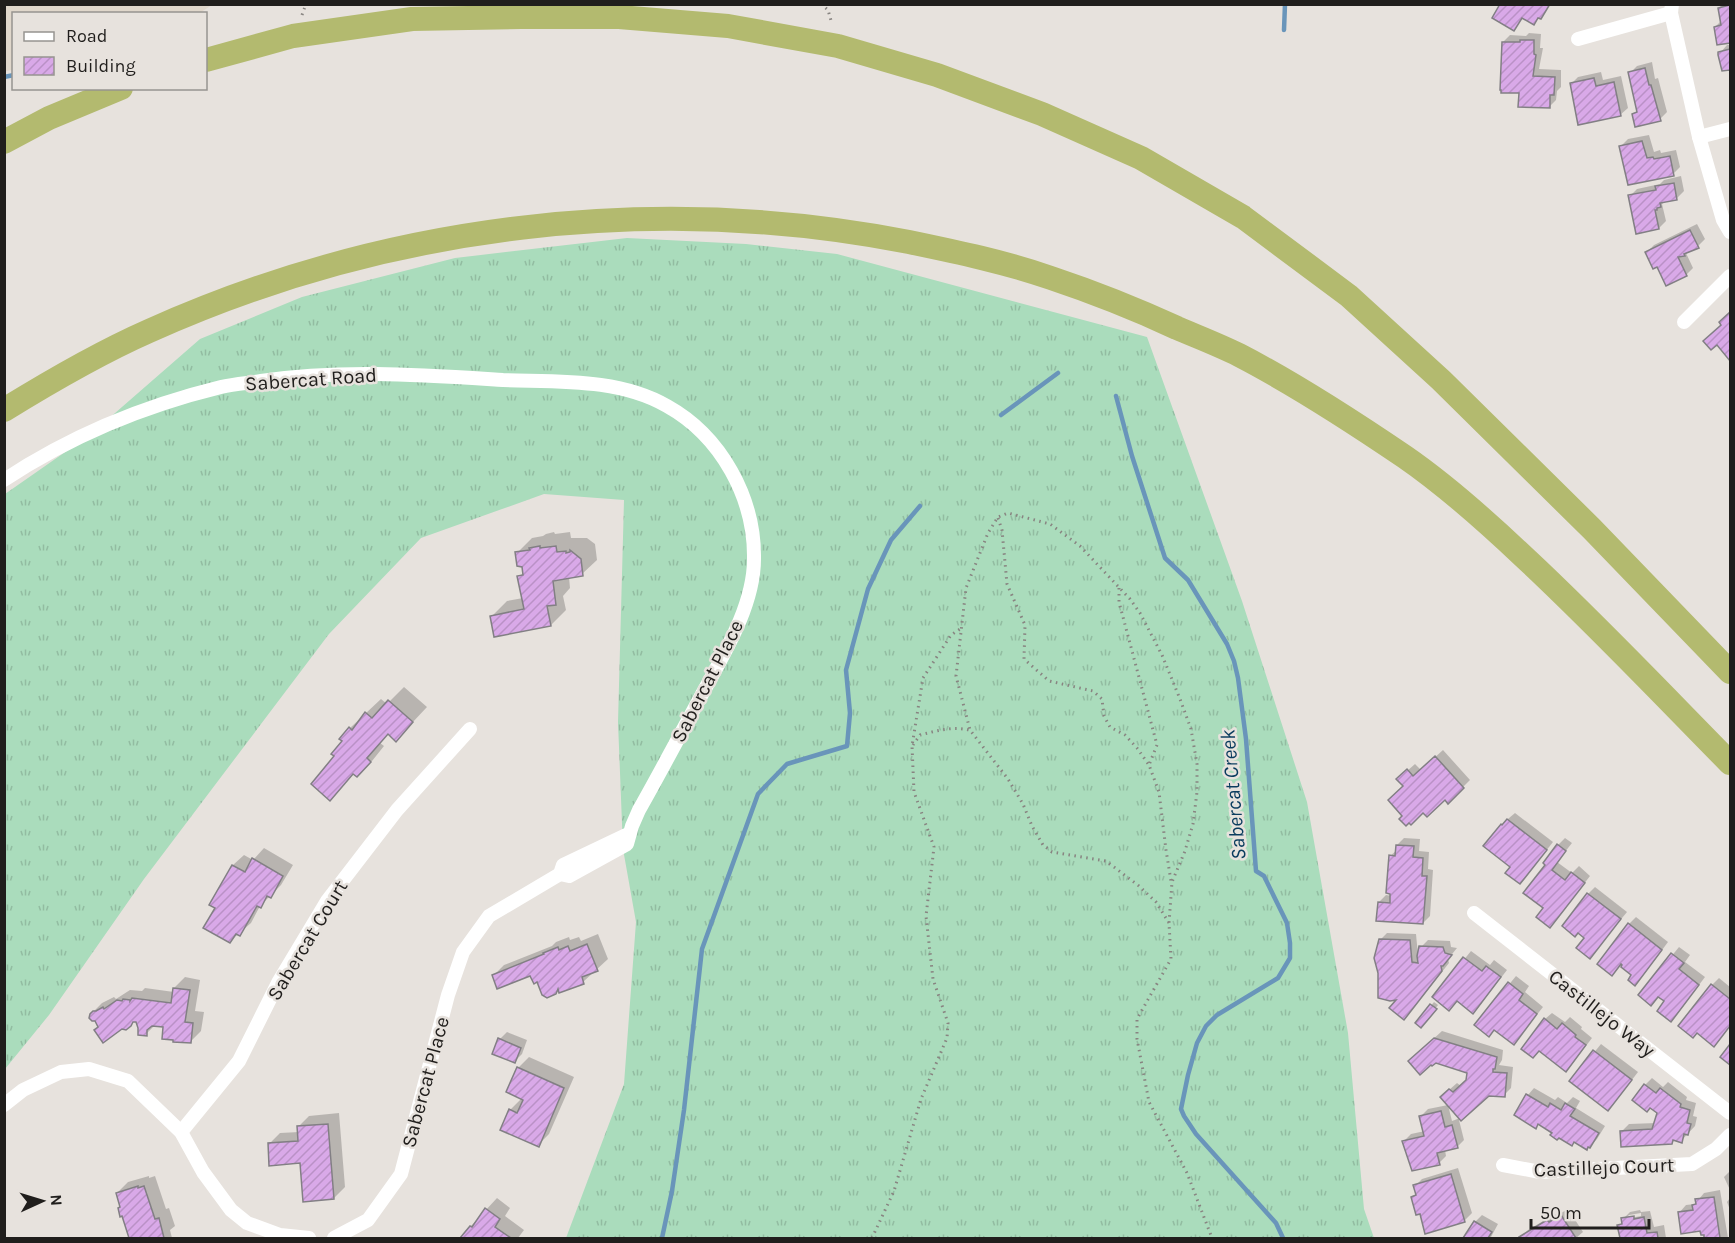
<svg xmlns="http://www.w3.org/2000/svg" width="1735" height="1243" viewBox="0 0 1735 1243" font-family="Karla,sans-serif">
<defs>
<pattern id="grass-tufts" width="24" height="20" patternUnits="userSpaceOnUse" patternTransform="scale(1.5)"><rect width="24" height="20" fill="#aadcbc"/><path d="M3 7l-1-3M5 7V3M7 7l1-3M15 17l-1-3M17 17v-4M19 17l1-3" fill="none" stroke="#92bca1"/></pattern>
<pattern id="building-hatch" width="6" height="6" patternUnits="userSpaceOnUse" patternTransform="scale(1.5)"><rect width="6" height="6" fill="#d9a9e8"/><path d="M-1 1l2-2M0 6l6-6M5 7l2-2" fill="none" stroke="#ba91c6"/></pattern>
</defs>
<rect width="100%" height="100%" fill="#e7e2dd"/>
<polygon fill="#e0d7cb" points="5,4 212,4 212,5 198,14 14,14 13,70 5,71"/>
<polygon fill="url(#grass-tufts)" points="627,238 746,244 837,254 1147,337 1242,601 1307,802 1348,1033 1364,1209 1374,1238 566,1238 624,1084 636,922 623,849 618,722 624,500 544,494 421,538 329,634 144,879 49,1015 5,1069 5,494 91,434 200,339 302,297 455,258"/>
<g fill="#0003" fill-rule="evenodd">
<polygon points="1723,4 1730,4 1730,41 1719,44 1715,27 1722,20 1719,8"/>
<polygon points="1529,33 1541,34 1540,48 1543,48 1539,69 1561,70 1561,87 1557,91 1556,100 1549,107 1521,92 1503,42 1510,35 1526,36"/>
<polygon points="1727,45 1730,45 1730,68 1723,70 1720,53"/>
<polygon points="1652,62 1655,79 1658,78 1667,112 1660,119 1634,114 1638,110 1630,73 1637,66"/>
<polygon points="1601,72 1603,80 1621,76 1628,108 1620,115 1571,84 1578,77"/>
<polygon points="1649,135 1654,152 1660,150 1661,153 1676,150 1680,167 1673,174 1621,146 1628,139"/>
<polygon points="1681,176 1684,191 1677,198 1666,201 1662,204 1666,221 1659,228 1630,196 1637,189 1660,184 1664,180"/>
<polygon points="1697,224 1705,239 1698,246 1686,253 1693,268 1686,275 1657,265 1647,252 1654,245"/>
<polygon points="1730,312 1730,359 1717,343 1723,324 1721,322"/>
<polygon points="554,532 555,534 570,532 571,538 587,538 595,544 597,560 582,574 569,577 570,588 563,596 566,610 551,625 496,635 492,616 507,601 523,598 519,577 524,572 517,553 532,538 543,536 546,534"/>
<polygon points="404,687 427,707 396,740 389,733 380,743 384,746 372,761 357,775 354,773 330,799 336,756 350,728 381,699 387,704"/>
<polygon points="1443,750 1470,780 1448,802 1445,798 1423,811 1404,816 1405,786 1398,779 1415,764 1421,770"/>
<polygon points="1515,813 1553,842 1527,875 1512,867 1485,846 1502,824"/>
<polygon points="1404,838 1420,839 1419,851 1429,852 1428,869 1433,870 1430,916 1423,923 1379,902 1386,895 1392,896 1390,856 1397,850 1397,845"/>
<polygon points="1565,838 1572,843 1557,862 1572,873 1579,866 1590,876 1557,919 1545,908 1547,864 1558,845"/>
<polygon points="264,848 293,865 281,885 260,906 251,923 230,941 217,908 211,904 233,865 244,855 253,860"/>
<polygon points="1595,887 1627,912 1590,957 1586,937 1588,894"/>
<polygon points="1636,917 1668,942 1642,977 1633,975 1629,924"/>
<polygon points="1387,933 1416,934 1418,955 1421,947 1428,940 1450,941 1451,947 1457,948 1448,959 1449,963 1411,1011 1400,997 1380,940"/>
<polygon points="598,934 608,959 583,982 559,989 555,993 531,974 493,976 504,965 552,946 556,942 569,937 570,940 579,937 581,941"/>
<polygon points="1679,947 1690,955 1685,962 1705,977 1678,1013 1659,995 1640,995"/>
<polygon points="1471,951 1490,965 1494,960 1507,970 1480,1005 1434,997"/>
<polygon points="1516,976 1529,986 1525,992 1543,1007 1520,1036 1495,1028 1476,1025"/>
<polygon points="185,977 200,980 195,1011 204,1012 201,1031 190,1042 165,1026 156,1024 146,1034 138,1021 100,1026 91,1014 102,1003 114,997 116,999 130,990 142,991 145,988 174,992 174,988"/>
<polygon points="1719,978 1730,987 1730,1026 1714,1045 1712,985"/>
<polygon points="1434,1002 1438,1005 1424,1023 1417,1023"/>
<polygon points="1552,1013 1565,1022 1570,1017 1582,1027 1581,1029 1592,1038 1573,1063 1545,1019"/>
<polygon points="1442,1031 1503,1050 1502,1060 1499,1065 1513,1067 1511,1088 1504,1095 1489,1094 1459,1120 1464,1140 1457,1147 1445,1150 1446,1156 1439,1163 1404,1141 1411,1134 1425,1131 1421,1116 1428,1109 1448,1105 1452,1121 1460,1118 1449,1090 1457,1083 1461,1086 1468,1080 1469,1072 1417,1054"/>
<polygon points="507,1032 527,1040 522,1054 515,1061 500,1039"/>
<polygon points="1601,1044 1638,1072 1615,1102 1571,1081"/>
<polygon points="529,1057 574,1077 549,1134 538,1145 510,1110 522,1098 518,1068"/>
<polygon points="1652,1078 1663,1087 1668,1082 1687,1097 1686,1100 1696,1103 1693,1116 1697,1117 1695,1126 1681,1141 1675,1139 1671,1143 1622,1131 1629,1124 1656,1123 1658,1112 1645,1085"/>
<polygon points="1534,1088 1555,1100 1558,1097 1567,1103 1573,1097 1580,1101 1576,1108 1605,1126 1597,1139 1590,1146 1554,1132 1539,1123 1536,1127 1528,1095"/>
<polygon points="339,1113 345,1187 334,1198 301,1162 269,1144 280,1133 299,1132 298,1127 309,1116"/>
<polygon points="1458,1168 1472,1213 1465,1220 1426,1232 1421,1212 1413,1197 1417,1193 1415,1186 1422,1179"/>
<polygon points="1730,1171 1730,1190 1724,1177"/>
<polygon points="149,1176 149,1178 155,1176 166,1209 169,1208 175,1226 170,1230 172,1238 130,1238 117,1193 128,1182"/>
<polygon points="1720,1190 1728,1238 1704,1238 1705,1237 1701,1230 1679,1213 1686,1205 1695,1204 1704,1193"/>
<polygon points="497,1198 510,1208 505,1216 524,1230 518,1238 462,1238 471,1226"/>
<polygon points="1730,1198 1730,1210 1727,1202"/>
<polygon points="1568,1209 1583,1232 1576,1238 1521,1237 1528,1230 1555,1214 1556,1216"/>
<path d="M1640,1210L1641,1212L1650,1211L1654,1227L1664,1225L1666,1238H1621L1619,1226L1623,1221V1219L1630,1212ZM1641,1213V1216L1625,1219L1629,1215Z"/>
<polygon points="1482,1215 1498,1224 1491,1237 1493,1238 1465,1238 1475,1222"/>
</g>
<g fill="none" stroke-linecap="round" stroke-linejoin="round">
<g stroke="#6995ba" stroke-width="4.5">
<polyline points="1284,30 1285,4"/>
<polyline points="4,77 14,75"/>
<polyline points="1116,396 1132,456 1165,558 1188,580 1227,644 1234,661 1238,678 1246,739 1256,871 1264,876 1287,923 1290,943 1290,958 1278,978 1217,1015 1206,1026 1197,1043 1188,1075 1181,1109 1184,1116 1196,1134 1276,1223 1283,1238"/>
<polyline points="1001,415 1058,373"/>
<polyline points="662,1238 672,1191 684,1110 702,949 758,794 787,764 847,746 850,713 846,670 868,589 891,540 920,506"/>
</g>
</g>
<g fill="url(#building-hatch)" stroke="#827f84" stroke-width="1.5">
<polygon points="1500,4 1550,4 1541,19 1538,18 1534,25 1522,18 1514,31 1492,18"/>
<polygon points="1730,5 1730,43 1717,45 1714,27 1721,25 1718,8"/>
<polygon points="1520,40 1534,40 1534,54 1536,55 1533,76 1555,77 1554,95 1550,95 1550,108 1518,107 1519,93 1501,93 1501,90 1500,90 1502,42 1520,42"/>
<polygon points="1730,49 1730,72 1730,70 1722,71 1718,55 1718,52"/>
<polygon points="1645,68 1649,85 1651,85 1661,121 1635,127 1632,114 1637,112 1628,72"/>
<polygon points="1594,78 1596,86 1614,82 1621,116 1578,125 1570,83"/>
<polygon points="1642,141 1647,158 1653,157 1654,159 1670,156 1674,176 1628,185 1619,146"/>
<polygon points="1674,183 1677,200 1660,203 1661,207 1657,208 1657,210 1655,210 1659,229 1636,234 1628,195 1656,190 1655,186"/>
<polygon points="1690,230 1699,248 1684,254 1685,256 1678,257 1687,276 1666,286 1657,267 1653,269 1645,252"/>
<polygon points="1730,312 1730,361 1717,345 1711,350 1703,341 1721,325 1719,322"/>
<polygon points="540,546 540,548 556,546 557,552 566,551 566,553 570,552 570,550 581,559 583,576 553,581 556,605 547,606 551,626 494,637 490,616 524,609 517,576 523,575 522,567 517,566 515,552 530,550 529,548"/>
<polygon points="388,700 413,722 396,742 388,734 367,758 371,762 357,777 353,774 330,801 311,784 334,756 331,754 342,741 339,739 349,727 352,730 365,712 372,718"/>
<polygon points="1435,756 1464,788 1448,804 1445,800 1427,817 1423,813 1411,825 1409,823 1406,826 1399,819 1402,816 1388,800 1403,786 1396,779 1407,769 1413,776"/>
<polygon points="1507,819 1547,850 1520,884 1505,873 1510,867 1483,846 1501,824 1502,825"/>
<polygon points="1557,844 1566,851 1552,870 1565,880 1571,872 1585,883 1550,928 1536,917 1543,908 1523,893 1545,865 1543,863"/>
<polygon points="1396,845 1414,846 1413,857 1423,858 1422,876 1427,876 1423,924 1376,921 1378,902 1390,903 1390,894 1386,893 1389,855 1395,856"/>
<polygon points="252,858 283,876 271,898 267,896 261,908 257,906 240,936 236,934 230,943 203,928 215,908 209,905 232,865 245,872"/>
<polygon points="1587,893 1621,919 1590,959 1576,948 1584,938 1578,933 1575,937 1562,926"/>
<polygon points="1628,923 1662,950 1635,986 1628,980 1631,975 1621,967 1622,965 1621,964 1612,976 1597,964"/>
<polygon points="1379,939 1410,940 1412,962 1418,963 1417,956 1419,946 1443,947 1445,953 1452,955 1443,966 1441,966 1442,971 1404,1020 1389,1008 1396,1000 1390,1001 1378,998 1378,973 1374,958"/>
<polygon points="587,944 598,971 582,977 584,984 559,993 558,989 556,994 547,998 542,995 537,982 534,984 530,976 497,989 492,975 544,954 543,953 558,947 559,950 568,946 570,951"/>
<polygon points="1671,953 1684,963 1679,969 1699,985 1671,1022 1657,1011 1664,1001 1658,997 1651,1006 1638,995"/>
<polygon points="1463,957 1482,971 1486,966 1501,977 1473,1014 1457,1001 1449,1011 1432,997"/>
<polygon points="1508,982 1523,994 1519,1000 1537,1014 1514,1045 1494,1030 1489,1037 1474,1025"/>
<polygon points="1711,984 1730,999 1730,1026 1714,1047 1697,1033 1693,1038 1678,1026"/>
<polygon points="173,988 190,990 185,1022 193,1023 191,1043 173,1042 173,1040 162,1039 163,1027 152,1026 147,1030 147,1036 138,1035 138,1028 136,1022 133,1022 131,1026 126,1030 122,1029 103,1043 94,1030 98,1027 95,1021 92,1021 89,1018 90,1014 93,1011 96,1011 103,1007 104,1009 117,1000 122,1001 123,999 130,1000 130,1001 132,998 171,1003"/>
<polygon points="1430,1004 1437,1009 1421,1028 1415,1023"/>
<polygon points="1544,1018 1557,1029 1562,1023 1576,1035 1575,1037 1586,1045 1566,1072 1539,1051 1533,1058 1521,1049"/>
<polygon points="498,1038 521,1048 515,1063 492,1054"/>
<polygon points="1434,1038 1497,1057 1495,1069 1493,1069 1493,1072 1507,1073 1505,1097 1489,1096 1461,1121 1440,1097 1449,1089 1453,1092 1466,1080 1467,1073 1436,1063 1432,1066 1431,1065 1420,1075 1408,1061"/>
<polygon points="1730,1044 1730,1065 1720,1057"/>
<polygon points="1593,1050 1632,1080 1608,1111 1569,1081"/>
<polygon points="517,1067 564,1088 539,1147 500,1130 509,1109 517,1113 523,1100 506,1092"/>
<polygon points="1644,1084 1656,1093 1660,1088 1681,1104 1680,1107 1690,1110 1687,1123 1691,1124 1688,1135 1684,1134 1682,1143 1673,1140 1672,1144 1621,1147 1620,1131 1652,1129 1657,1113 1650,1108 1647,1112 1632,1100"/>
<polygon points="1526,1094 1548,1107 1550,1103 1561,1110 1565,1103 1575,1109 1570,1116 1599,1133 1590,1148 1588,1147 1587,1150 1574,1142 1572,1146 1559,1138 1557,1140 1550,1135 1552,1133 1538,1124 1536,1129 1514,1115"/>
<polygon points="1441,1111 1445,1127 1452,1125 1458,1148 1437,1153 1440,1165 1412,1171 1402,1141 1424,1136 1419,1116"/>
<polygon points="328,1124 334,1199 303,1202 300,1163 269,1166 268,1143 298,1141 297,1126"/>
<polygon points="1451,1174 1465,1222 1425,1234 1420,1214 1416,1215 1411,1197 1416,1195 1413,1185"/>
<polygon points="138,1186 138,1188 144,1186 155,1219 159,1218 164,1238 129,1238 122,1216 120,1217 118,1208 120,1207 116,1193"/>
<polygon points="1714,1197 1720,1238 1703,1238 1704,1238 1704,1235 1701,1235 1700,1231 1681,1234 1678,1212 1693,1210 1692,1205 1696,1204 1695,1199"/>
<polygon points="485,1208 500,1219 495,1227 511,1238 460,1238 470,1226 472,1227"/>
<polygon points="1561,1215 1576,1238 1520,1238 1519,1237 1547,1220 1549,1222"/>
<polygon points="1634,1216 1634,1219 1644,1217 1647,1233 1657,1232 1658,1238 1620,1238 1617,1225 1622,1224 1621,1218"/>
<polygon points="1474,1221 1492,1232 1488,1238 1463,1238"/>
</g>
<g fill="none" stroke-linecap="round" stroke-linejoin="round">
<g stroke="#888481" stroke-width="3" stroke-dasharray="1.5 4.5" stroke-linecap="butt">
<polyline points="821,4 828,10 832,24"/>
<polyline points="302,15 306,4"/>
<polyline points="998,518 1002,530 1007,584 1025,625 1024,659 1049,681 1093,691 1102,699 1104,716 1110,727 1125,735 1137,748 1149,765"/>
<polyline points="1119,588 1119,602 1157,745 1149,765 1159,792 1166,850 1171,881"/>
<path d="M913,745L920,735C936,731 952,726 969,730"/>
<polyline points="1169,923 1156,902 1139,886 1106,861 1052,852 1043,845 1032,826 1023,804 1008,779 970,730 956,676 966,588 988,533 998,517 1008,513 1050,524 1080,546 1130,599 1140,613 1162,655 1180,699 1191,729 1197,764 1197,792 1193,824 1185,851 1172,882 1169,923 1171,959 1137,1019 1137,1039 1149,1102 1187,1173 1212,1238"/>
<polyline points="872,1238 894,1191 921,1099 947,1038 948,1023 933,979 926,916 934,847 914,792 912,746 923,678 951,635 960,629"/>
</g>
<g stroke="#fff" stroke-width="14">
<polyline points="1672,4 1671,13 1699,137 1723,220 1730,232"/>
<polyline points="1578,39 1671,13"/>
<polyline points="1699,137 1730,129"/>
<polyline points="1684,322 1730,276"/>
<path d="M4,480C72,435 143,406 221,387C234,384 248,383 261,381C342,369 423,375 503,380C557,382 619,378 667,406C721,436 755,498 754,559C754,607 722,657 700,698C680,735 660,773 639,810L632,826L627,844L569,876L560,874"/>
<polyline points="1474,913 1730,1113"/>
<polyline points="4,1105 23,1090 61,1072 89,1069 128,1081 181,1132 203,1172 231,1210 247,1223 280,1235 309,1238"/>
<polyline points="181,1132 239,1061 279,981 327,901 397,810 470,729"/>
<polyline points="1503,1165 1540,1172 1692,1164 1716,1149 1730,1135"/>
<polyline points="334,1238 368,1220 401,1174 448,995 463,952 489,916 560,874 563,865 626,835"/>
</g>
<g stroke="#b3ba6f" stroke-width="24">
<polyline points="206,60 293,36 412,19 521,17 619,17 728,26 838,46 937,75 1042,114 1141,158 1243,217 1349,296 1441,380 1592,529 1730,672"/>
<polyline points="4,142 49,118 121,88"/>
<path d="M4,410C51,381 99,353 149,331C387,224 654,192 909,242C957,252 1005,262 1051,278C1093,292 1136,309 1177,328C1198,337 1219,345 1239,355C1297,385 1352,421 1405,457C1447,486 1487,522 1524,557C1595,623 1662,694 1730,763"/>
</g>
</g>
<g text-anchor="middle" stroke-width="5" stroke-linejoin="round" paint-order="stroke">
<g font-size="20" fill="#201e1c" stroke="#e7e2dd">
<text transform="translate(311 379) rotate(-4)" y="7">Sabercat Road</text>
<text transform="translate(707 681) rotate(-63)" y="7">Sabercat Place</text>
<text transform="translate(307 940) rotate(-59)" y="7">Sabercat Court</text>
<text transform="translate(1602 1013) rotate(38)" y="7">Castillejo Way</text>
<text transform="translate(425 1082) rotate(-75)" y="7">Sabercat Place</text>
<text transform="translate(1604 1167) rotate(-2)" y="7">Castillejo Court</text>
</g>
<g font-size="21" font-style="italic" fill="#0a3c5e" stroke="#e7e2dd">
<text transform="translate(1233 795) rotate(-95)" y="7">Sabercat Creek</text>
</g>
</g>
<rect width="1735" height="1243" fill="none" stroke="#201e1c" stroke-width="12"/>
<rect x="12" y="12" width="195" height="78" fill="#e7e2dd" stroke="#979490" stroke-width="1.5"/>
<rect x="24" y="32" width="30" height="9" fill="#ffffff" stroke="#979490" stroke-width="1.5"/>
<text x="66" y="42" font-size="18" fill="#201e1c">Road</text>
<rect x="24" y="57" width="30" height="18" fill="url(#building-hatch)" stroke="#979490" stroke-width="1.5"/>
<text x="66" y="72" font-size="18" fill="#201e1c">Building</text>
<g transform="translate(42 1201) rotate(86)" stroke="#e7e2dd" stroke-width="4.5" paint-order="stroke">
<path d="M0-4.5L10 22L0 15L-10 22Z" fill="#201e1c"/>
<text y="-9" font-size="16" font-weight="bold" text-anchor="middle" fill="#201e1c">N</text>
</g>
<path d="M1531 1219v9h118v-9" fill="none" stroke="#201e1c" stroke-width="3"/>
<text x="1540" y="1219" font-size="18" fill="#201e1c" stroke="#e7e2dd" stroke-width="4.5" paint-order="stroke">50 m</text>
</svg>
